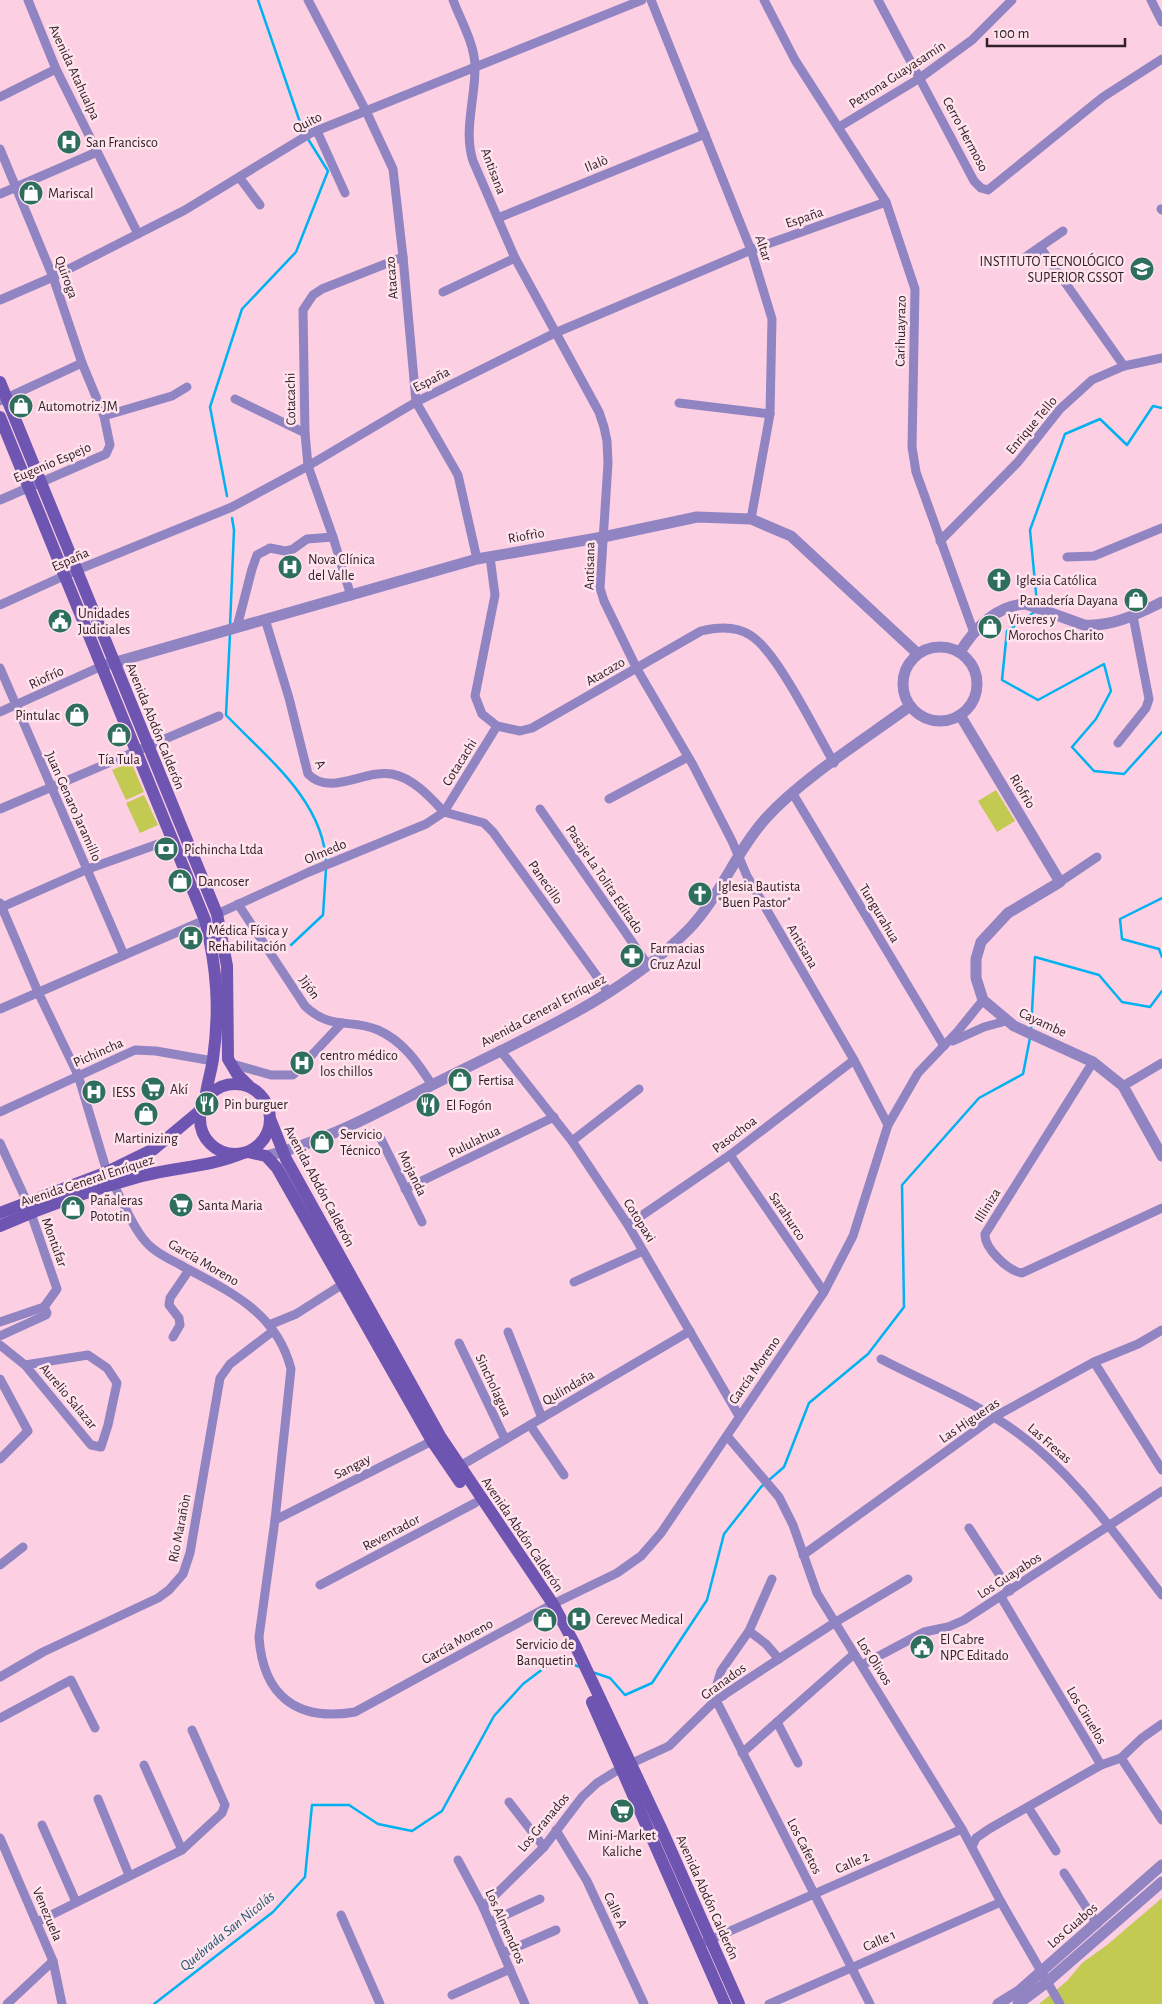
<svg xmlns="http://www.w3.org/2000/svg" width="1162" height="2004" viewBox="0 0 1162 2004" font-family="'Alegreya Sans',sans-serif">
<rect width="100%" height="100%" fill="#fdcfe2"/>
<g fill="#c2ca52">
<polygon points="131,762 144,792 126,800 112,770"/>
<polygon points="996,790 1015,821 997,832 978,801"/>
<polygon points="144,795 158,825 140,833 126,803"/>
<polygon points="1162,1898 1162,2004 1039,2004 1067,1981 1082,1963 1107,1945"/>
</g>
<g fill="none" stroke-linecap="round" stroke-linejoin="round">
<g stroke="#00b2f0" stroke-width="2.5">
<polyline points="227,496 210,407 242,309 296,252 328,171 303,131 258,0"/>
<polyline points="1037,604 1030,530 1065,434 1100,419 1127,445 1153,406 1162,408"/>
<polyline points="1036,611 1007,631 1002,680 1038,700 1104,664 1111,691 1096,719 1072,747 1094,771 1124,774 1162,732"/>
<polyline points="230,626 234,530 232,518"/>
<path d="M230,634L226,715C266,757 324,801 326,863"/>
<polyline points="1162,898 1120,919 1122,939 1159,949 1162,957"/>
<polyline points="291,945 323,915 326,869"/>
<polyline points="1031,1030 1035,957 1099,975 1122,1002 1150,1007 1162,991"/>
<polyline points="592,1672 610,1678 625,1695 652,1683 707,1600 724,1534 761,1487 784,1467 809,1403 868,1354 904,1307 902,1185 979,1098 1023,1074 1030,1038"/>
<polyline points="154,2004 273,1912 305,1877 312,1805 349,1805 378,1824 412,1831 442,1811 494,1716 523,1684 556,1659 580,1667"/>
</g>
<g stroke="#9084c3" stroke-width="9">
<polyline points="28,0 56,69 138,234"/>
<polyline points="308,0 366,111 393,169 403,257 416,402 458,475 477,559"/>
<path d="M453,0C461,21 474,43 475,65C476,96 463,131 473,161L515,258L599,412L604,427L607,441L608,463L600,588L604,601L637,669L693,765L732,841L747,876L854,1060L888,1125"/>
<polyline points="651,0 751,250 772,319 770,414 751,519"/>
<polyline points="764,0 795,60 886,202 915,289 912,447 916,472 973,630"/>
<polyline points="878,0 974,181 981,188 988,190 1103,97 1162,59"/>
<polyline points="1151,0 1162,22"/>
<polyline points="0,97 56,69"/>
<polyline points="839,127 920,78 972,40 1012,0"/>
<polyline points="317,131 345,193"/>
<polyline points="0,149 53,277 82,363 104,416 110,445 106,454 0,500"/>
<polyline points="239,177 260,205"/>
<polyline points="0,194 97,152"/>
<polyline points="1161,209 1162,210"/>
<polyline points="498,218 705,134"/>
<polyline points="1040,247 1124,366"/>
<polyline points="1021,260 1063,231"/>
<polyline points="443,292 515,258"/>
<polyline points="0,300 53,277 185,210 311,133 642,0"/>
<polyline points="235,399 305,433"/>
<polyline points="0,401 82,363"/>
<polyline points="679,403 770,414"/>
<polyline points="104,416 172,396 187,387"/>
<polyline points="940,541 1018,462 1060,409 1092,380 1124,366 1162,358"/>
<path d="M490,557L495,595L475,696L482,714L497,726L520,731L532,728L701,631C717,627 736,626 750,635C777,651 816,732 834,763"/>
<polyline points="1067,557 1094,556 1162,528"/>
<polyline points="351,596 333,537 308,466 305,433 303,310 313,295 322,289 403,257"/>
<polyline points="0,605 77,570 232,507 308,466 416,402 555,333 751,250 886,202"/>
<path d="M265,619L289,698L308,774C330,797 365,769 392,774C413,778 430,797 444,812"/>
<polyline points="237,627 252,569 257,555 270,548 285,551 293,549 307,539 333,537"/>
<polyline points="0,668 124,955"/>
<polyline points="0,712 102,666"/>
<polyline points="1118,743 1146,708 1149,699 1133,616"/>
<polyline points="793,794 944,1046"/>
<polyline points="609,799 688,757"/>
<polyline points="0,809 219,716"/>
<polyline points="540,809 648,965"/>
<polyline points="444,812 484,823 493,832 609,993"/>
<polyline points="1060,882 1097,857"/>
<polyline points="0,903 38,992 78,1075 107,1172"/>
<path d="M238,904L305,1006C331,1031 350,1018 378,1030C403,1041 418,1063 432,1085"/>
<polyline points="0,908 88,869 172,839"/>
<polyline points="217,914 309,872 426,824 444,812 497,726"/>
<polyline points="0,1009 205,920"/>
<polyline points="953,1041 984,1027 1006,1021"/>
<polyline points="500,1050 572,1141 628,1225 739,1416"/>
<path d="M1093,1062L985,1234C984,1248 1008,1271 1022,1273L1162,1208"/>
<polyline points="229,1063 271,1075 293,1075 342,1023"/>
<polyline points="1123,1086 1162,1063"/>
<polyline points="0,1112 135,1050 156,1051 213,1061"/>
<polyline points="379,1135 422,1222"/>
<polyline points="572,1141 639,1089"/>
<polyline points="0,1143 27,1202 57,1289 44,1307 0,1322"/>
<polyline points="730,1155 824,1292"/>
<path d="M114,1185C123,1202 133,1228 146,1242C155,1253 172,1260 184,1267C231,1292 277,1313 291,1369L275,1520L259,1637C263,1696 297,1722 355,1712L553,1604L617,1573L641,1556L661,1533L824,1292L853,1236L888,1125L918,1073L958,1031L983,1000"/>
<polyline points="405,1189 554,1117"/>
<polyline points="628,1225 730,1155 854,1060"/>
<polyline points="574,1282 643,1251"/>
<polyline points="269,1325 296,1314 343,1284"/>
<polyline points="508,1332 542,1418"/>
<polyline points="0,1336 46,1315 47,1313 44,1307"/>
<polyline points="173,1337 180,1325 179,1318 169,1305 170,1298 189,1270"/>
<polyline points="459,1343 505,1439"/>
<polyline points="0,1345 25,1365"/>
<polygon points="88,1355 107,1368 117,1383 108,1425 101,1447 91,1445 25,1365"/>
<path d="M881,1359C925,1382 975,1402 1015,1431C1075,1474 1117,1537 1162,1595"/>
<polyline points="1094,1362 1162,1470"/>
<polyline points="0,1379 28,1431 0,1459"/>
<polyline points="530,1425 564,1475"/>
<polyline points="727,1436 779,1497 793,1525 817,1593 962,1829 1001,1902 1060,2004"/>
<polyline points="455,1469 690,1331"/>
<polyline points="275,1520 436,1439"/>
<polyline points="969,1528 1010,1591"/>
<polyline points="803,1555 994,1417 1094,1362 1138,1344 1162,1330"/>
<polyline points="0,1565 23,1547"/>
<polyline points="320,1585 475,1503"/>
<polyline points="1001,1597 1101,1765 1121,1758 1162,1820"/>
<polyline points="749,1631 766,1644 779,1659"/>
<polyline points="862,1665 924,1632 948,1627 964,1620 1162,1491"/>
<polyline points="0,1677 43,1652 158,1598 169,1590 183,1574 190,1553 220,1378 230,1364 273,1331"/>
<polyline points="723,1696 717,1684 721,1671 749,1631 772,1579"/>
<polyline points="716,1700 870,2004"/>
<polyline points="0,1718 71,1680 95,1728"/>
<polyline points="777,1722 798,1763"/>
<polyline points="742,1753 854,1654"/>
<polyline points="1121,1758 1142,1738 1162,1724"/>
<polyline points="144,1765 182,1850"/>
<polyline points="98,1799 129,1875"/>
<polyline points="509,1802 544,1847"/>
<polyline points="1028,1807 1056,1851"/>
<polyline points="42,1825 76,1902"/>
<polyline points="556,1830 587,1881 644,2004"/>
<polyline points="0,1838 53,1961 62,2004"/>
<polyline points="972,1847 976,1838 989,1829 1101,1765"/>
<polyline points="458,1860 483,1907 525,2004"/>
<polyline points="1064,1873 1097,1924"/>
<polyline points="483,1907 544,1847 582,1797 597,1783 621,1768 669,1746 716,1700 834,1623 908,1579"/>
<polyline points="341,1915 380,2004"/>
<polyline points="37,1922 182,1850 222,1813 225,1805 192,1730"/>
<polyline points="490,1922 540,1899"/>
<polyline points="705,1942 962,1829"/>
<polyline points="503,1953 556,1930"/>
<polyline points="452,1995 510,1969"/>
<polyline points="7,2004 53,1961"/>
<polyline points="769,2004 1001,1902"/>
</g>
<g stroke="#9084c3" stroke-width="11">
<circle cx="940" cy="684" r="37"/>
<path d="M960,652C975,628 996,605 1026,604L1084,625C1113,627 1137,614 1162,602"/>
<polyline points="102,666 477,559 603,537 697,517 751,519 791,536 917,653"/>
<polyline points="960,715 1060,882 1008,913 981,942 976,959 976,978 983,1000 1014,1026 1093,1062 1123,1086 1162,1156"/>
<path d="M266,1156C330,1141 391,1105 450,1076C533,1034 622,997 689,929C720,897 736,851 767,817C804,777 865,739 910,706"/>
<polyline points="998,2004 1019,1991 1162,1865"/>
<polyline points="1018,2004 1047,1982 1162,1882"/>
</g>
<g stroke="#6d55b1" stroke-width="12">
<polyline points="0,382 217,914 227,966 228,1059 237,1074 249,1086"/>
<path d="M0,417L205,920C217,968 220,1010 213,1059C211,1073 206,1087 205,1101"/>
<circle cx="235" cy="1119" r="35"/>
<polyline points="271,1121 286,1159 440,1436 553,1604 575,1645 661,1828 739,2004"/>
<polyline points="248,1152 266,1156 277,1168 432,1441 460,1482"/>
<polyline points="0,1213 107,1172 154,1149 202,1109"/>
<path d="M0,1226C45,1206 94,1189 142,1176C176,1167 210,1167 243,1153"/>
<polyline points="592,1702 725,2004"/>
</g>
</g>
<defs>
<symbol id="hospital-disc" viewBox="-11 -11 22 22"><circle r="9.5" fill="#2e6e5c" stroke="#ffe3ed"/><path d="M-5-5h3v3.5h4V-5h3V5h-3V1.5h-4V5h-3Z" fill="#fff"/></symbol>
<symbol id="shop-disc" viewBox="-11 -11 22 22"><circle r="9.5" fill="#2e6e5c" stroke="#ffe3ed"/><path d="M-5-2.5h2.3a2.7 3.5 0 0 1 5.4 0H5L5.5 6h-11ZM-1.5-2.5h3a1.5 2.3 0 0 0-3 0Z" fill="#fff"/></symbol>
<symbol id="university-disc" viewBox="-11 -11 22 22"><circle r="9.5" fill="#2e6e5c" stroke="#ffe3ed"/><path d="M0-5L7-2L0 1L-7-2ZM-4 1L0 2.5L4 1V4Q0 6-4 4Z" fill="#fff"/></symbol>
<symbol id="church-disc" viewBox="-11 -11 22 22"><circle r="9.5" fill="#2e6e5c" stroke="#ffe3ed"/><path d="M-1.2-6h2.4v3.5h3.3v2.4h-3.3V6h-2.4V-.1h-3.3v-2.4h3.3Z" fill="#fff"/></symbol>
<symbol id="civic-disc" viewBox="-11 -11 22 22"><circle r="9.5" fill="#2e6e5c" stroke="#ffe3ed"/><path d="M-.6-6.5H3V-4.5H.6V-3L4-1V1h2V6H-6V1h2V-1L-.6-3ZM-1.2 2.5V6h2.4V2.5Z" fill="#fff"/></symbol>
<symbol id="bank-disc" viewBox="-11 -11 22 22"><circle r="9.5" fill="#2e6e5c" stroke="#ffe3ed"/><path d="M-6-4H6V4H-6ZM0-2.3a2.3 2.3 0 1 0 0 4.6a2.3 2.3 0 1 0 0-4.6Z" fill="#fff"/></symbol>
<symbol id="pharmacy-disc" viewBox="-11 -11 22 22"><circle r="9.5" fill="#2e6e5c" stroke="#ffe3ed"/><path d="M-2-6h4v4h4v4h-4v4h-4v-4h-4v-4h4Z" fill="#fff"/></symbol>
<symbol id="supermarket-disc" viewBox="-11 -11 22 22"><circle r="9.5" fill="#2e6e5c" stroke="#ffe3ed"/><path d="M-6-5.5h2.5l.6 2H6L4.5 2H-2.5L-4.4-4H-6ZM-1.5 3.2a1.3 1.3 0 1 0 .1 0ZM3 3.2a1.3 1.3 0 1 0 .1 0Z" fill="#fff"/></symbol>
<symbol id="restaurant-disc" viewBox="-11 -11 22 22"><circle r="9.5" fill="#2e6e5c" stroke="#ffe3ed"/><path d="M-5-6h1v4h1v-4h1v4h1v-4h1v5L-1.5 .5V6h-2V.5L-5-1ZM5-6V6H3V1.5H1.5Q1.5-4 5-6Z" fill="#fff"/></symbol>
</defs>
<g fill-rule="evenodd">
<use href="#hospital-disc" x="55" y="128" width="28" height="28"/>
<use href="#shop-disc" x="17" y="179" width="28" height="28"/>
<use href="#university-disc" x="1128" y="255" width="28" height="28"/>
<use href="#shop-disc" x="7" y="392" width="28" height="28"/>
<use href="#hospital-disc" x="276" y="553" width="28" height="28"/>
<use href="#church-disc" x="985" y="566" width="28" height="28"/>
<use href="#shop-disc" x="1122" y="586" width="28" height="28"/>
<use href="#civic-disc" x="46" y="607" width="28" height="28"/>
<use href="#shop-disc" x="976" y="613" width="28" height="28"/>
<use href="#shop-disc" x="63" y="701" width="28" height="28"/>
<use href="#shop-disc" x="105" y="721" width="28" height="28"/>
<use href="#bank-disc" x="152" y="835" width="28" height="28"/>
<use href="#shop-disc" x="166" y="867" width="28" height="28"/>
<use href="#church-disc" x="686" y="880" width="28" height="28"/>
<use href="#hospital-disc" x="177" y="924" width="28" height="28"/>
<use href="#pharmacy-disc" x="618" y="942" width="28" height="28"/>
<use href="#hospital-disc" x="288" y="1049" width="28" height="28"/>
<use href="#shop-disc" x="446" y="1066" width="28" height="28"/>
<use href="#supermarket-disc" x="139" y="1075" width="28" height="28"/>
<use href="#hospital-disc" x="80" y="1078" width="28" height="28"/>
<use href="#restaurant-disc" x="193" y="1090" width="28" height="28"/>
<use href="#restaurant-disc" x="414" y="1091" width="28" height="28"/>
<use href="#shop-disc" x="132" y="1100" width="28" height="28"/>
<use href="#shop-disc" x="308" y="1128" width="28" height="28"/>
<use href="#supermarket-disc" x="167" y="1191" width="28" height="28"/>
<use href="#shop-disc" x="59" y="1194" width="28" height="28"/>
<use href="#hospital-disc" x="565" y="1605" width="28" height="28"/>
<use href="#shop-disc" x="531" y="1606" width="28" height="28"/>
<use href="#civic-disc" x="908" y="1633" width="28" height="28"/>
<use href="#supermarket-disc" x="608" y="1797" width="28" height="28"/>
</g>
<g text-anchor="middle" stroke-width="5" stroke-linejoin="round" paint-order="stroke">
<g font-size="14" fill="#312127" stroke="#ffe3ed">
<text transform="translate(75 72) rotate(65)" y="5">Avenida Atahualpa</text>
<text transform="translate(897 74) rotate(-33)" y="5">Petrona Guayasamín</text>
<text transform="translate(307 122) rotate(-27)" y="5">Quito</text>
<text transform="translate(966 134) rotate(62)" y="5">Cerro Hermoso</text>
<text transform="translate(596 163) rotate(-22)" y="5">Ilalò</text>
<text transform="translate(494 171) rotate(69)" y="5">Antisana</text>
<text transform="translate(804 217) rotate(-19)" y="5">España</text>
<text transform="translate(764 248) rotate(71)" y="5">Altar</text>
<text transform="translate(67 277) rotate(70)" y="5">Quiroga</text>
<text transform="translate(391 278) rotate(-95)" y="5">Atacazo</text>
<text transform="translate(900 331) rotate(-89)" y="5">Carihuayrazo</text>
<text transform="translate(431 379) rotate(-27)" y="5">España</text>
<text transform="translate(290 399) rotate(-91)" y="5">Cotacachi</text>
<text transform="translate(1031 425) rotate(-50)" y="5">Enrique Tello</text>
<text transform="translate(52 462) rotate(-23)" y="5">Eugenio Espejo</text>
<text transform="translate(526 535) rotate(-10)" y="5">Riofrìo</text>
<text transform="translate(70 559) rotate(-24)" y="5">España</text>
<text transform="translate(589 566) rotate(-89)" y="5">Antisana</text>
<text transform="translate(605 671) rotate(-30)" y="5">Atacazo</text>
<text transform="translate(46 677) rotate(-25)" y="5">Riofrío</text>
<text transform="translate(156 726) rotate(68)" y="5">Avenida Abdón Calderón</text>
<text transform="translate(459 762) rotate(-58)" y="5">Cotacachi</text>
<text transform="translate(321 764) rotate(65)" y="5">A</text>
<text transform="translate(1023 791) rotate(59)" y="5">Riofrìo</text>
<text transform="translate(74 806) rotate(66)" y="5">Juan Genaro Jaramillo</text>
<text transform="translate(325 851) rotate(-23)" y="5">Olmedo</text>
<text transform="translate(605 879) rotate(56)" y="5">Pasaje La Tolita Editado</text>
<text transform="translate(546 882) rotate(55)" y="5">Panecillo</text>
<text transform="translate(880 913) rotate(59)" y="5">Tungurahua</text>
<text transform="translate(803 946) rotate(60)" y="5">Antisana</text>
<text transform="translate(310 987) rotate(55)" y="5">Jijón</text>
<text transform="translate(543 1010) rotate(-28)" y="5">Avenida General Enríquez</text>
<text transform="translate(1043 1022) rotate(25)" y="5">Cayambe</text>
<text transform="translate(98 1052) rotate(-24)" y="5">Pichincha</text>
<text transform="translate(734 1134) rotate(-37)" y="5">Pasochoa</text>
<text transform="translate(474 1141) rotate(-26)" y="5">Pululahua</text>
<text transform="translate(413 1173) rotate(64)" y="5">Mojanda</text>
<text transform="translate(87 1180) rotate(-18)" y="5">Avenida General Enríquez</text>
<text transform="translate(320 1186) rotate(62)" y="5">Avenida Abdón Calderón</text>
<text transform="translate(987 1205) rotate(-58)" y="5">Illiniza</text>
<text transform="translate(788 1216) rotate(56)" y="5">Sarahurco</text>
<text transform="translate(640 1220) rotate(58)" y="5">Cotopaxi</text>
<text transform="translate(55 1242) rotate(70)" y="5">Montùfar</text>
<text transform="translate(204 1262) rotate(30)" y="5">García Moreno</text>
<text transform="translate(754 1370) rotate(-55)" y="5">García Moreno</text>
<text transform="translate(494 1385) rotate(65)" y="5">Sincholagua</text>
<text transform="translate(568 1387) rotate(-30)" y="5">Qulindaña</text>
<text transform="translate(69 1396) rotate(50)" y="5">Aurelio Salazar</text>
<text transform="translate(969 1420) rotate(-34)" y="5">Las Higueras</text>
<text transform="translate(1050 1443) rotate(41)" y="5">Las Fresas</text>
<text transform="translate(352 1466) rotate(-27)" y="5">Sangay</text>
<text transform="translate(179 1528) rotate(-79)" y="5">Río Marañòn</text>
<text transform="translate(391 1532) rotate(-28)" y="5">Reventador</text>
<text transform="translate(523 1534) rotate(56)" y="5">Avenida Abdón Calderón</text>
<text transform="translate(1009 1575) rotate(-33)" y="5">Los Guayabos</text>
<text transform="translate(457 1641) rotate(-29)" y="5">García Moreno</text>
<text transform="translate(875 1661) rotate(57)" y="5">Los Olivos</text>
<text transform="translate(723 1681) rotate(-36)" y="5">Granados</text>
<text transform="translate(1087 1715) rotate(59)" y="5">Los Ciruelos</text>
<text transform="translate(543 1822) rotate(-50)" y="5">Los Granados</text>
<text transform="translate(805 1846) rotate(63)" y="5">Los Cafetos</text>
<text transform="translate(852 1862) rotate(-24)" y="5">Calle 2</text>
<text transform="translate(708 1897) rotate(66)" y="5">Avenida Abdón Calderón</text>
<text transform="translate(616 1910) rotate(65)" y="5">Calle A</text>
<text transform="translate(48 1914) rotate(67)" y="5">Venezuela</text>
<text transform="translate(1072 1925) rotate(-41)" y="5">Los Guabos</text>
<text transform="translate(506 1926) rotate(66)" y="5">Los Almendros</text>
<text transform="translate(879 1940) rotate(-24)" y="5">Calle 1</text>
</g>
<g font-size="14" fill="#312127" stroke="#ffe3ed" text-anchor="start">
<text x="86" y="147">San Francisco</text>
<text x="48" y="198">Mariscal</text>
<text x="1124" y="266" text-anchor="end">INSTITUTO TECNOLÓGICO<tspan x="1124" dy="16">SUPERIOR GSSOT</tspan></text>
<text x="38" y="411">Automotriz JM</text>
<text x="308" y="564">Nova Clínica<tspan x="308" dy="16">del Valle</tspan></text>
<text x="1016" y="585">Iglesia Católica</text>
<text x="1118" y="605" text-anchor="end">Panadería Dayana</text>
<text x="78" y="618">Unidades<tspan x="78" dy="16">Judiciales</tspan></text>
<text x="1008" y="624">Viveres y<tspan x="1008" dy="16">Morochos Charito</tspan></text>
<text x="60" y="720" text-anchor="end">Pintulac</text>
<text x="119" y="764" text-anchor="middle">Tía Tula</text>
<text x="184" y="854">Pichincha Ltda</text>
<text x="198" y="886">Dancoser</text>
<text x="718" y="891">Iglesia Bautista<tspan x="718" dy="16">"Buen Pastor"</tspan></text>
<text x="208" y="935">Médica Física y<tspan x="208" dy="16">Rehabilitación</tspan></text>
<text x="650" y="953">Farmacias<tspan x="650" dy="16">Cruz Azul</tspan></text>
<text x="320" y="1060">centro médico<tspan x="320" dy="16">los chillos</tspan></text>
<text x="478" y="1085">Fertisa</text>
<text x="170" y="1094">Akí</text>
<text x="112" y="1097">IESS</text>
<text x="224" y="1109">Pin burguer</text>
<text x="446" y="1110">El Fogón</text>
<text x="340" y="1139">Servicio<tspan x="340" dy="16">Técnico</tspan></text>
<text x="146" y="1143" text-anchor="middle">Martinizing</text>
<text x="90" y="1205">Pañaleras<tspan x="90" dy="16">Pototin</tspan></text>
<text x="198" y="1210">Santa Maria</text>
<text x="596" y="1624">Cerevec Medical</text>
<text x="940" y="1644">El Cabre<tspan x="940" dy="16">NPC Editado</tspan></text>
<text x="545" y="1649" text-anchor="middle">Servicio de<tspan x="545" dy="16">Banquetin</tspan></text>
<text x="622" y="1840" text-anchor="middle">Mini-Market<tspan x="622" dy="16">Kaliche</tspan></text>
</g>
<g font-size="15" font-style="italic" fill="#1f5670" stroke="#ffe3ed">
<text transform="translate(227 1931) rotate(-39)" y="5">Quebrada San Nicolás</text>
</g>
</g>
<path d="M987 38v8h138v-8" fill="none" stroke="#312127" stroke-width="2.5"/>
<text x="994" y="38" font-size="15" fill="#312127" stroke="#ffe3ed" stroke-width="4" paint-order="stroke">100 m</text>
</svg>
